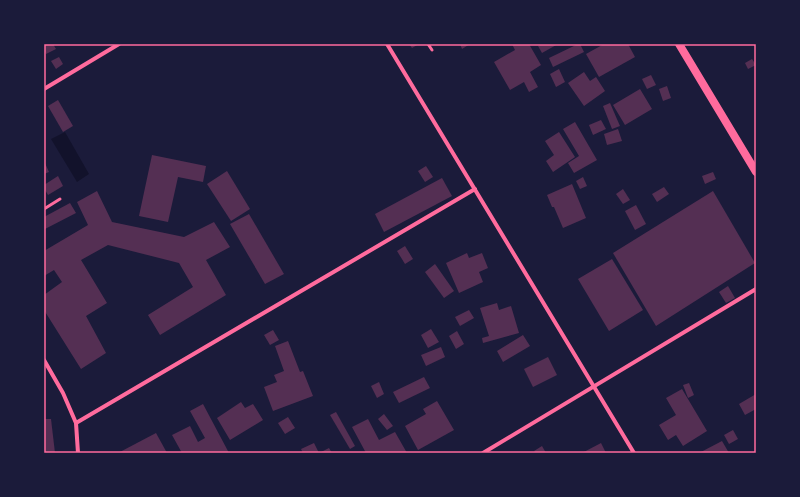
<svg xmlns="http://www.w3.org/2000/svg" width="800" height="497" viewBox="0 0 800 497" font-family="'Space Grotesk',sans-serif">
<rect width="100%" height="100%" fill="#1b1b3a"/>
<polygon fill="#12122b" points="65,132 89,174 77,182 51,139"/>
<g fill="#542f53">
<polygon points="44,44 53,44 56,49 46,54 44,50"/>
<polygon points="409,44 419,44 412,48"/>
<polygon points="460,44 470,44 462,49"/>
<polygon points="512,44 529,44 541,65 530,72 538,87 529,92 524,82 510,90 494,62 515,50"/>
<polygon points="542,44 558,44 542,53 538,46"/>
<polygon points="578,44 580,44 584,52 553,67 549,58"/>
<polygon points="604,44 628,44 635,57 599,77 586,54"/>
<polygon points="59,57 63,64 56,69 51,61"/>
<polygon points="752,59 756,65 748,69 745,63"/>
<polygon points="559,69 565,82 556,87 550,74"/>
<polygon points="584,72 590,81 596,77 605,91 584,106 568,83"/>
<polygon points="651,75 656,85 647,89 642,79"/>
<polygon points="667,86 671,98 663,101 659,89"/>
<polygon points="640,89 652,109 625,125 613,105"/>
<polygon points="58,100 73,126 63,132 48,106"/>
<polygon points="610,103 620,126 612,129 603,106"/>
<polygon points="601,120 606,129 593,135 589,125"/>
<polygon points="575,122 597,160 574,173 568,163 579,156 563,129"/>
<polygon points="618,129 622,141 607,145 604,134"/>
<polygon points="559,132 575,157 553,172 546,161 554,155 545,141"/>
<polygon points="152,155 206,166 203,182 178,177 168,222 139,216"/>
<polygon points="44,161 49,172 44,174"/>
<polygon points="426,166 433,177 425,182 418,171"/>
<polygon points="227,171 250,209 231,221 207,184"/>
<polygon points="713,172 716,179 705,184 702,176"/>
<polygon points="58,176 63,186 48,195 44,188 44,185"/>
<polygon points="583,177 587,186 580,189 576,181"/>
<polygon points="442,178 452,196 384,232 375,214"/>
<polygon points="572,184 586,218 563,228 554,207 552,207 547,195"/>
<polygon points="664,187 669,194 657,202 652,194"/>
<polygon points="623,189 630,200 623,204 616,194"/>
<polygon points="97,191 112,222 184,237 214,222 230,247 206,260 226,295 160,335 148,315 193,287 179,263 108,245 81,260 107,303 86,316 106,353 81,369 44,310 44,295 62,282 54,270 44,276 44,251 88,225 77,202"/>
<polygon points="713,191 755,263 656,326 613,253"/>
<polygon points="70,203 76,213 45,229 44,217"/>
<polygon points="636,205 646,224 635,230 625,211"/>
<polygon points="249,214 284,274 265,284 230,224"/>
<polygon points="405,246 413,259 405,264 397,251"/>
<polygon points="467,253 469,258 482,253 488,268 479,272 483,282 459,293 446,263"/>
<polygon points="612,259 643,310 609,331 578,279"/>
<polygon points="435,264 454,291 444,298 425,272"/>
<polygon points="728,286 735,298 726,303 719,292"/>
<polygon points="497,303 499,310 511,306 519,333 483,343 482,338 489,336 480,308"/>
<polygon points="469,310 474,318 460,326 455,317"/>
<polygon points="431,329 439,342 428,348 421,335"/>
<polygon points="273,330 279,340 270,345 264,335"/>
<polygon points="457,331 464,344 456,349 449,336"/>
<polygon points="523,335 530,346 503,362 497,351"/>
<polygon points="288,341 300,372 303,371 313,396 273,411 264,387 277,382 274,375 284,371 275,346"/>
<polygon points="441,347 445,357 426,366 421,355"/>
<polygon points="548,357 557,375 533,387 524,369"/>
<polygon points="424,377 430,388 399,403 393,392"/>
<polygon points="379,382 384,394 377,398 371,386"/>
<polygon points="689,383 694,395 688,398 683,385"/>
<polygon points="682,389 707,431 683,446 676,435 668,440 659,425 676,415 666,398"/>
<polygon points="756,394 756,409 745,415 739,404"/>
<polygon points="437,401 454,430 418,450 405,426 426,414 423,409"/>
<polygon points="241,402 245,408 253,404 263,420 230,440 217,418"/>
<polygon points="203,404 229,453 215,453 214,452 212,453 182,453 172,435 190,426 198,442 205,438 190,411"/>
<polygon points="336,412 355,446 350,449 330,415"/>
<polygon points="384,414 393,426 387,430 378,419"/>
<polygon points="288,417 295,428 285,434 278,423"/>
<polygon points="44,419 51,419 55,453 44,453"/>
<polygon points="368,419 379,440 395,432 407,453 366,453 352,427"/>
<polygon points="733,430 738,439 729,444 724,435"/>
<polygon points="156,433 167,453 118,453"/>
<polygon points="722,441 729,453 699,453"/>
<polygon points="314,443 319,453 329,448 332,453 303,453 301,449"/>
<polygon points="601,443 606,453 582,453"/>
<polygon points="542,446 546,453 536,453 534,451"/>
</g>
<g fill="none" stroke-linecap="round" stroke-linejoin="round">
<g stroke="#ff6b9d" stroke-width="3">
<polyline points="428,44 432,50"/>
<polyline points="44,209 60,199"/>
</g>
<g stroke="#ff6b9d" stroke-width="4">
<polyline points="387,44 634,453"/>
<polyline points="44,89 119,44"/>
<polyline points="44,360 63,393 76,423 78,453"/>
<polyline points="76,423 475,189"/>
<polyline points="483,453 756,289"/>
</g>
<polyline stroke="#ff6b9d" stroke-width="8" points="679,44 756,172"/>
</g>
<rect width="800" height="497" fill="none" stroke="#1b1b3a" stroke-width="90"/>
<rect x="45" y="45" width="710" height="407" fill="none" stroke="#ff6b9d" stroke-width="1.5"/>
</svg>
